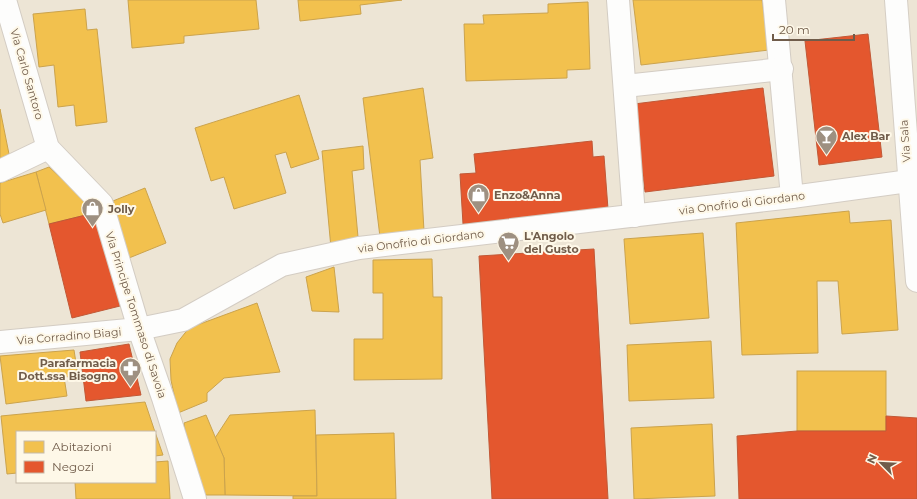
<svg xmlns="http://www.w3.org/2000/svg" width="917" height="499" viewBox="0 0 917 499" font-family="Montserrat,sans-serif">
<rect width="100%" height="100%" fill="#f4f1e8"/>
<path fill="#ede5d5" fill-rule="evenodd" d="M0,0H917V499H0ZM17,432H155V482H17Z"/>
<g fill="#f2c14e" stroke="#cba34d">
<polygon points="128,0 256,0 259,29 184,36 184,43 132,48"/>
<polygon points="298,0 402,0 360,5 361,14 300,21"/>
<polygon points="633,0 762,0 769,50 641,65"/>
<polygon points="588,2 590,69 567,70 567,78 466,81 464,24 484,24 483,15 548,13 548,4"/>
<polygon points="85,9 87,30 97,29 107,122 76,126 74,105 58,107 54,65 39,67 33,14"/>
<polygon points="423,88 433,158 420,160 424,231 380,237 363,98"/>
<polygon points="299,95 319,159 291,168 286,152 275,155 286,193 234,209 224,177 211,181 195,128"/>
<polygon points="0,109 11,164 0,166"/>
<polygon points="363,146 364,169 352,171 358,237 331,248 322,151"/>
<polygon points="49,167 98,212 49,224 36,172"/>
<polygon points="36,172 46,210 3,223 0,214 0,183"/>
<polygon points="145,188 166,243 129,258 108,203"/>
<polygon points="849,211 850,223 891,220 898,330 842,334 838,281 817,281 818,353 742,355 736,223"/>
<polygon points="703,233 709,318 630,324 624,239"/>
<polygon points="432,259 433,297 442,297 442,379 354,380 354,339 383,339 383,293 373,293 373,260"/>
<polygon points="334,267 339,312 312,311 306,277"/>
<polygon points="257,303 280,372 224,378 207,393 207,401 178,413 171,380 170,359 177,343 189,328"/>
<polygon points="711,341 714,398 629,401 627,345"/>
<polygon points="74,350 78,376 64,377 67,396 6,404 0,356"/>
<rect x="797" y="371" width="89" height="60"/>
<polygon points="145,402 155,432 17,432 17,473 7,474 1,416"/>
<polygon points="315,410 317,496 225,495 224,458 215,438 230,415"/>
<polygon points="206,415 224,458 225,495 201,495 196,466 187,446 184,423"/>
<polygon points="712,424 715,496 634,499 631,428"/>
<polygon points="155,432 163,455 155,456"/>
<polygon points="394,433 396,499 293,499 293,496 317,496 316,435"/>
<polygon points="168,461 170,499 76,499 75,482 155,482 155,462"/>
</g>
<g fill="#e4572e" stroke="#c15836">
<polygon points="868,34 882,157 819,165 805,41"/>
<polygon points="763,88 774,176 645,192 634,104"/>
<polygon points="592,141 593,157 604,156 608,209 463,224 460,174 476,173 474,154"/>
<polygon points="98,212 120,306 72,318 49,224"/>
<polygon points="594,249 608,499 492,499 479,256"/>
<polygon points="129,344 141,395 86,401 80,352"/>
<polygon points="886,416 917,418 917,499 739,499 737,436 797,431 886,431"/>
</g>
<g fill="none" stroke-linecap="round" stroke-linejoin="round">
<defs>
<g id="street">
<polyline points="5,0 48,148 102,204 139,329 163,398 195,499"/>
<polyline points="618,0 634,216"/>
<polyline points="774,0 792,197"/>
<polyline points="625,86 782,69"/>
<polyline points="0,171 48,148"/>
<polyline points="0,342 139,329 183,320 282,265 359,248 792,197 917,180"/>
</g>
<polyline id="secondary" points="896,0 917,281"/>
</defs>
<use href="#street" stroke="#d3ccc3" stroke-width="24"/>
<use href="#secondary" stroke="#d5cec4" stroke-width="24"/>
<use href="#street" stroke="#fdfdfc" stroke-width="22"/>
<use href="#secondary" stroke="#fdfdfc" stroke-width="22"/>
</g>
<defs>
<symbol id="bar-pin" viewBox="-11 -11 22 30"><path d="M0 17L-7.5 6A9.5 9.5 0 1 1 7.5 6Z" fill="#9e9081" stroke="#fef8e8"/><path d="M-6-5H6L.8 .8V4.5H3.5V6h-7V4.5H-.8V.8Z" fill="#fff"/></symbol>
<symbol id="shop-pin" viewBox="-11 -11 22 30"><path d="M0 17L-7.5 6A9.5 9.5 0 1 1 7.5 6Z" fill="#9e9081" stroke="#fef8e8"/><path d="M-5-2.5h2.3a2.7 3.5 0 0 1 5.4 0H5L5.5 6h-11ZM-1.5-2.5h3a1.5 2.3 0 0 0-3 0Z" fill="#fff"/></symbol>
<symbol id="supermarket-pin" viewBox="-11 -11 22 30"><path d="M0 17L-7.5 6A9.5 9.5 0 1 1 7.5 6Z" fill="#9e9081" stroke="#fef8e8"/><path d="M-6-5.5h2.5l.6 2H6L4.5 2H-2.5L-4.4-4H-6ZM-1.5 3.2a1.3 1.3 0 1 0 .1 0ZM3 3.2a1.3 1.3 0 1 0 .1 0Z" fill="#fff"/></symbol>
<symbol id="pharmacy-pin" viewBox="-11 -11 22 30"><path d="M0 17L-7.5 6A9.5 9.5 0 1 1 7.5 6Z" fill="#9e9081" stroke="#fef8e8"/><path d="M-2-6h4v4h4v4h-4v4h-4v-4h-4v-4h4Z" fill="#fff"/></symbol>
</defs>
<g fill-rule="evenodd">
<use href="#bar-pin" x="814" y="124" width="25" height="34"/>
<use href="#shop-pin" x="466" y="182" width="25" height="34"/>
<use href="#shop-pin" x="80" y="196" width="25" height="34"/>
<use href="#supermarket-pin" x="496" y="230" width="25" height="34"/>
<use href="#pharmacy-pin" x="118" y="356" width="25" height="34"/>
</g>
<g text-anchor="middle" stroke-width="4" stroke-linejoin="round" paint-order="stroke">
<g font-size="11" fill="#705c4a" stroke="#fef8e8">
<text transform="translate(27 74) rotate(74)" y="4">Via Carlo Santoro</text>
<text transform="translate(905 141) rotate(-94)" y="4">Via Sala</text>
<text transform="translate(742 203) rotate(-7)" y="4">via Onofrio di Giordano</text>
<text transform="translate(421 241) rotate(-7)" y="4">via Onofrio di Giordano</text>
<text transform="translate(136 315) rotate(72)" y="4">Via Principe Tommaso di Savoia</text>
<text transform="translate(69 336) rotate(-5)" y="4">Via Corradino Biagi</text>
</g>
<g font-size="11" font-weight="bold" fill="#705c4a" stroke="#fef8e8" text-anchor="start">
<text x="842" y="140">Alex Bar</text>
<text x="494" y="199">Enzo&amp;Anna</text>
<text x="108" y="213">Jolly</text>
<text x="524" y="240">L'Angolo<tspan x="524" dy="13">del Gusto</tspan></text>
<text x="116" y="367" text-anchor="end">Parafarmacia<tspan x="116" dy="13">Dott.ssa Bisogno</tspan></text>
</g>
</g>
<rect x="16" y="431" width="140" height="52" fill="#fef8e8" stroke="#c5baa9"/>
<rect x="24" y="441" width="20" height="12" fill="#f2c14e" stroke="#c5baa9"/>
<text x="52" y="451" font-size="12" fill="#705c4a">Abitazioni</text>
<rect x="24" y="461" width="20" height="12" fill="#e4572e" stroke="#c5baa9"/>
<text x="52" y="471" font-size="12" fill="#705c4a">Negozi</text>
<g transform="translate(881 463) rotate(294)" stroke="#fef8e8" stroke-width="3" paint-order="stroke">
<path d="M0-3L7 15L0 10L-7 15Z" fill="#705c4a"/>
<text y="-6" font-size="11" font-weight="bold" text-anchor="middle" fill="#705c4a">N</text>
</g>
<path d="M773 34v6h81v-6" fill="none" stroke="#705c4a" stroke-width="2"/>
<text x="779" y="34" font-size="12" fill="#705c4a" stroke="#fef8e8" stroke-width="3" paint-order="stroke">20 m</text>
</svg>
